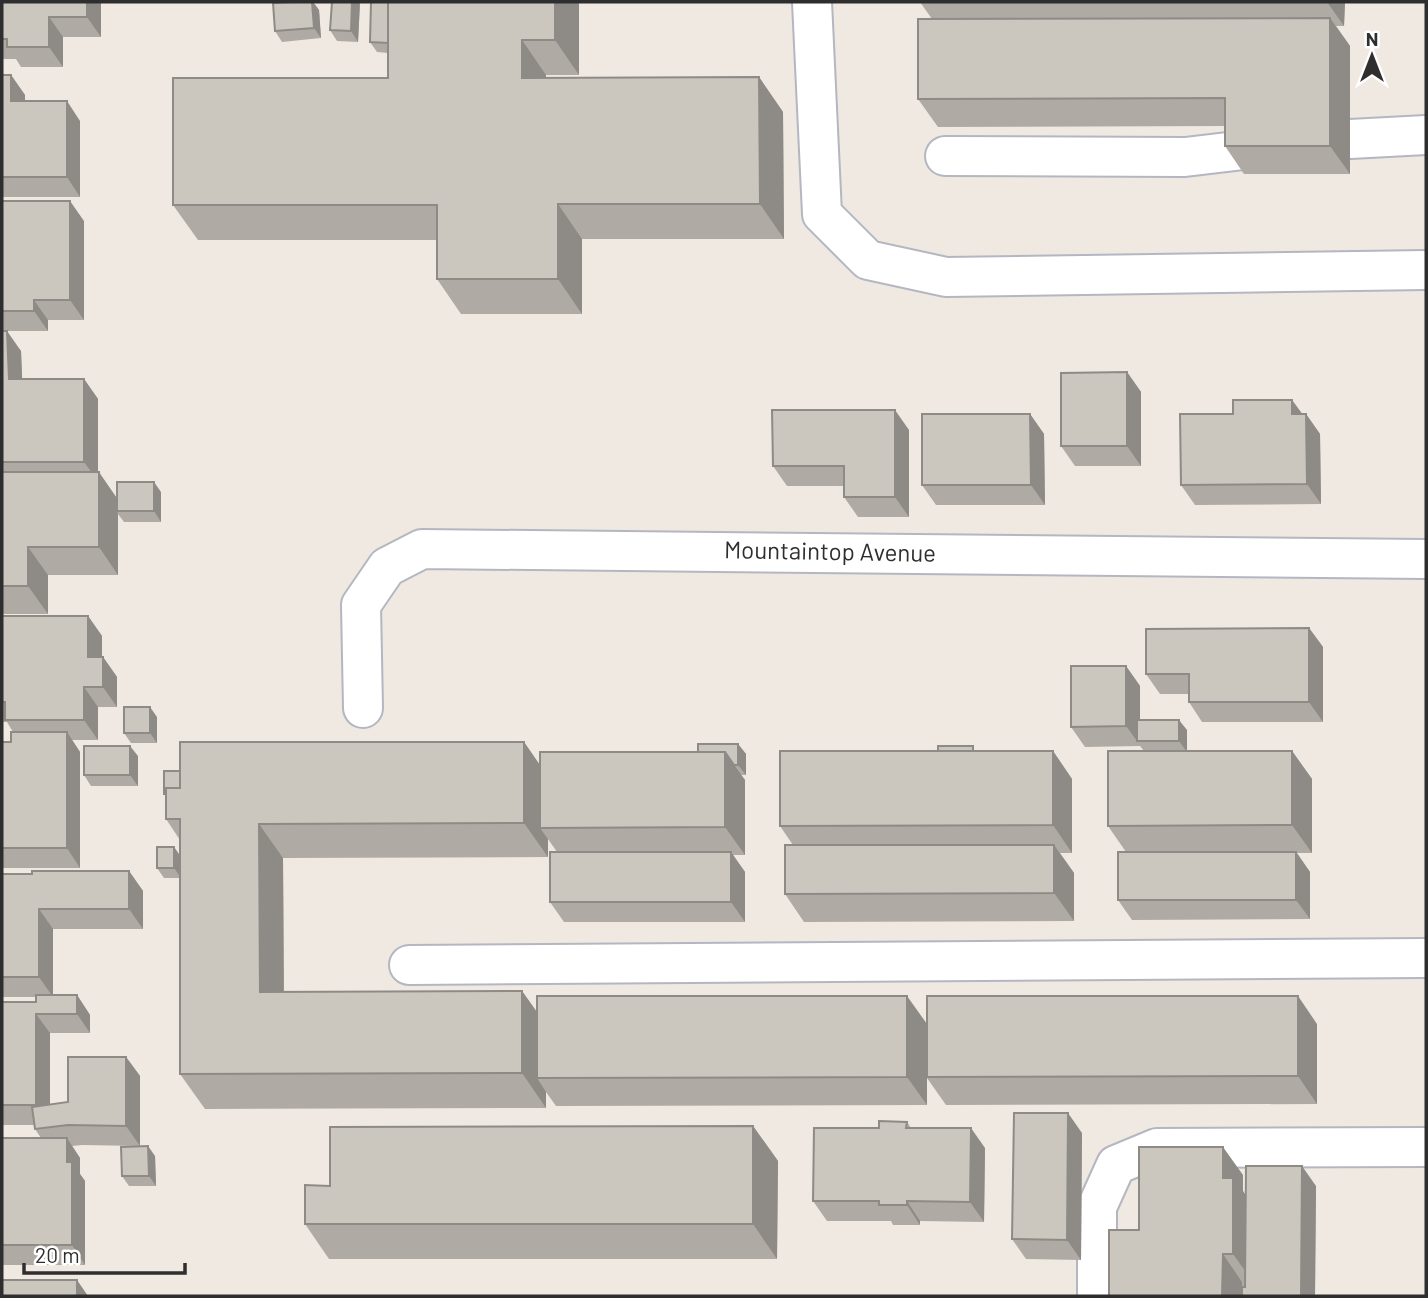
<svg xmlns="http://www.w3.org/2000/svg" width="1428" height="1298" viewBox="0 0 1428 1298" font-family="Barlow,sans-serif">
<rect width="100%" height="100%" fill="#efe9e1"/>
<g fill="none" stroke-linecap="round" stroke-linejoin="round">
<defs>
<g id="minor">
<polyline points="812,2 822,214 868,260 946,277 1426,270"/>
<polyline points="1350,139 1426,135"/>
<polyline points="945,156 1185,157 1244,150"/>
<polyline points="363,708 361,605 387,567 422,549 1426,559"/>
<polyline points="409,965 1426,958"/>
<polyline points="1097,1296 1097,1207 1116,1165 1157,1148 1426,1147"/>
</g>
</defs>
<use href="#minor" stroke="#b4b7c1" stroke-width="42"/>
<use href="#minor" stroke="#fff" stroke-width="38"/>
</g>
<g fill="#afaba4">
<polygon points="2,2 101,2 101,37 63,37 63,67 21,67 16,59 2,59"/>
<polygon points="292,2 313,2 319,10 321,38 282,42 275,31"/>
<polygon points="332,2 360,2 358,42 337,41 330,30"/>
<polygon points="579,2 579,75 546,75 546,78 759,77 783,112 784,239 582,239 582,314 461,314 437,279 437,240 198,240 173,205 388,78 388,53 377,52 370,42"/>
<polygon points="920,2 1345,2 1344,26 1336,26 1350,46 1350,174 1244,174 1225,146 1225,126 938,127 918,99 932,19"/>
<polygon points="2,75 11,75 25,95 25,101 80,121 80,197 2,197"/>
<polygon points="2,201 84,221 84,320 48,320 48,331 2,331"/>
<polygon points="2,331 21,351 22,379 84,379 98,399 98,472 117,498 161,492 161,522 124,522 118,514 118,575 48,575 48,614 2,614"/>
<polygon points="1127,372 1141,392 1141,466 1075,466 1061,446"/>
<polygon points="1292,400 1302,414 1306,414 1320,434 1321,504 1195,505 1181,485"/>
<polygon points="1030,414 1044,434 1045,505 936,505 922,485"/>
<polygon points="909,430 909,517 858,517 844,497 844,486 787,486 773,466"/>
<polygon points="2,616 88,616 102,636 102,657 103,657 117,677 117,707 98,707 98,740 72,740 80,752 80,868 2,868 2,742 11,742 13,732 7,722 2,722"/>
<polygon points="1309,628 1323,647 1323,722 1202,722 1189,702 1189,694 1160,694 1146,674"/>
<polygon points="1126,666 1140,686 1140,720 1187,730 1187,751 1292,751 1312,779 1312,853 1297,853 1310,872 1310,919 1132,920 1118,900 1126,852 1108,826 1144,751 1140,746 1085,747 1071,727"/>
<polygon points="157,717 157,743 131,743 124,733"/>
<polygon points="524,742 540,765 698,752 738,744 746,754 746,775 741,775 745,780 745,855 733,855 745,872 745,922 564,922 550,902 557,852 548,839 548,857 283,858 284,991 522,991 537,1012 927,1023 1317,1024 1317,1104 946,1105 927,1078 927,1105 556,1106 546,1092 546,1108 205,1109 180,1074 180,878 164,878 157,868 174,847 180,856 180,840 166,819 166,797 164,794 180,771"/>
<polygon points="977,751 1053,751 1072,779 1072,853 1060,853 1074,873 1074,921 804,922 785,894 793,845 780,826"/>
<polygon points="138,756 138,786 91,786 84,775"/>
<polygon points="129,871 143,891 143,929 53,929 53,995 77,995 90,1015 90,1033 50,1033 50,1105 68,1102 126,1057 140,1076 140,1146 82,1145 72,1146 80,1158 80,1174 85,1181 85,1265 2,1265 2,1138 41,1138 35,1129 34,1125 2,1125 2,1002 36,1002 36,997 2,997 2,874"/>
<polygon points="907,1122 911,1128 985,1148 984,1222 920,1221 920,1225 893,1225 891,1221 827,1221 813,1201 879,1128"/>
<polygon points="753,1126 778,1161 777,1259 329,1259 305,1224 330,1186"/>
<polygon points="1082,1133 1081,1260 1026,1259 1012,1239"/>
<polygon points="155,1156 156,1186 129,1186 122,1176"/>
<polygon points="1243,1175 1243,1191 1245,1195 1316,1186 1315,1296 1109,1296 1139,1230"/>
</g>
<g fill="#8e8b86">
<polygon points="87,2 101,2 101,37 87,17"/>
<polygon points="312,2 313,2 319,10 321,38 314,28"/>
<polygon points="352,2 360,2 358,42 351,31"/>
<polygon points="555,2 579,2 579,75 555,40"/>
<polygon points="1327,2 1345,2 1344,26"/>
<polygon points="49,17 63,37 63,67 49,47"/>
<polygon points="1330,18 1350,46 1350,174 1330,146"/>
<polygon points="522,40 546,75 546,112 522,78"/>
<polygon points="11,75 25,95 25,121 11,101"/>
<polygon points="759,77 783,112 784,239 760,204"/>
<polygon points="67,101 80,121 80,197 67,177"/>
<polygon points="70,201 84,221 84,320 70,300"/>
<polygon points="558,204 582,239 582,314 558,279"/>
<polygon points="34,300 48,320 48,331 34,311"/>
<polygon points="7,331 21,351 23,399 9,379"/>
<polygon points="1127,372 1141,392 1141,466 1127,446"/>
<polygon points="84,379 98,399 98,481 84,462"/>
<polygon points="1292,400 1306,419 1292,414"/>
<polygon points="895,410 909,430 909,517 895,497"/>
<polygon points="1030,414 1044,434 1045,505 1031,485"/>
<polygon points="1306,414 1320,434 1321,504 1307,484"/>
<polygon points="99,472 118,500 117,511 118,514 118,575 99,547"/>
<polygon points="154,482 161,492 161,522 154,511"/>
<polygon points="28,547 48,575 48,614 28,586"/>
<polygon points="88,616 102,636 102,677 88,657"/>
<polygon points="1309,628 1323,647 1323,722 1309,702"/>
<polygon points="103,657 117,677 117,707 103,687"/>
<polygon points="1126,666 1140,686 1140,741 1137,741 1126,726"/>
<polygon points="84,687 98,707 98,740 84,720"/>
<polygon points="150,707 157,717 157,743 150,733"/>
<polygon points="1179,720 1187,730 1187,752 1179,741"/>
<polygon points="67,732 80,752 80,868 67,848"/>
<polygon points="524,742 548,777 540,828 548,839 548,857 524,823"/>
<polygon points="738,744 746,754 746,775 738,765"/>
<polygon points="130,746 138,756 138,786 130,775"/>
<polygon points="1053,751 1072,779 1072,853 1053,825"/>
<polygon points="1292,751 1312,779 1312,853 1292,825"/>
<polygon points="725,752 745,780 745,855 725,827"/>
<polygon points="259,824 283,858 284,1026 260,992"/>
<polygon points="1054,845 1074,873 1074,921 1054,893"/>
<polygon points="174,847 181,857 181,878 174,868"/>
<polygon points="731,852 745,872 745,922 731,902"/>
<polygon points="1296,852 1310,872 1310,919 1296,900"/>
<polygon points="129,871 143,891 143,929 129,909"/>
<polygon points="39,909 53,929 53,997 39,977"/>
<polygon points="522,991 546,1025 537,1078 546,1092 546,1108 522,1073"/>
<polygon points="77,995 90,1015 90,1033 77,1014"/>
<polygon points="907,996 927,1024 927,1105 907,1077"/>
<polygon points="1298,996 1317,1024 1317,1104 1298,1076"/>
<polygon points="36,1014 50,1033 50,1125 36,1105"/>
<polygon points="126,1057 140,1076 140,1146 126,1126"/>
<polygon points="1068,1113 1082,1133 1081,1260 1067,1240"/>
<polygon points="753,1126 778,1161 777,1259 753,1224"/>
<polygon points="971,1128 985,1148 984,1222 970,1202"/>
<polygon points="67,1138 80,1158 80,1174 85,1181 85,1265 72,1245 67,1162"/>
<polygon points="148,1146 155,1156 156,1186 149,1176"/>
<polygon points="1223,1147 1243,1175 1243,1191 1253,1206 1253,1282 1233,1254 1223,1178"/>
<polygon points="1302,1166 1316,1186 1315,1296 1301,1296"/>
<polygon points="907,1201 920,1221 920,1225 907,1205"/>
<polygon points="1223,1254 1242,1282 1242,1296 1222,1296"/>
<polygon points="77,1280 88,1296 77,1296"/>
</g>
<g fill="#cbc7bf" stroke="#8e8b86" stroke-width="2">
<polygon points="2,2 87,2 87,17 49,17 49,47 7,47 7,39 2,39"/>
<polygon points="292,2 312,2 314,28 275,31 273,3"/>
<polygon points="332,2 352,2 351,31 330,30"/>
<polygon points="371,2 388,2 388,43 370,42"/>
<polygon points="388,2 555,2 555,40 522,40 522,78 759,77 760,204 558,204 558,279 437,279 437,205 173,205 173,78 388,78"/>
<polygon points="1330,18 1330,146 1225,146 1225,98 918,99 918,19"/>
<polygon points="2,75 11,75 11,101 67,101 67,177 2,177"/>
<polygon points="2,201 70,201 70,300 34,300 34,311 2,311"/>
<polygon points="2,331 7,331 9,379 84,379 84,462 2,462"/>
<polygon points="1127,372 1127,446 1061,446 1061,373"/>
<polygon points="1233,400 1292,400 1292,414 1306,414 1307,484 1181,485 1180,414 1233,414"/>
<polygon points="772,410 895,410 895,497 844,497 844,466 773,466"/>
<polygon points="922,414 1030,414 1031,485 922,485"/>
<polygon points="2,472 99,472 99,547 28,547 28,586 2,586"/>
<rect x="117" y="482" width="37" height="29"/>
<polygon points="2,616 88,616 88,657 103,657 103,687 84,687 84,720 5,720 5,702 2,702"/>
<polygon points="1309,628 1309,702 1189,702 1189,674 1146,674 1146,629"/>
<polygon points="1071,666 1126,666 1126,726 1071,727"/>
<rect x="124" y="707" width="26" height="26"/>
<rect x="1137" y="720" width="42" height="21"/>
<polygon points="11,732 67,732 67,848 2,848 2,742 11,742"/>
<polygon points="180,742 524,742 524,823 259,824 260,992 522,991 522,1073 180,1074 180,819 166,819 166,788 180,788"/>
<polygon points="698,744 738,744 738,765 734,765 725,752 698,752"/>
<rect x="84" y="746" width="46" height="29"/>
<rect x="938" y="746" width="35" height="5"/>
<polygon points="780,751 1053,751 1053,825 780,826"/>
<polygon points="1108,751 1292,751 1292,825 1108,826"/>
<polygon points="540,752 725,752 725,827 540,828"/>
<polygon points="164,771 180,771 180,788 166,788 166,794 164,794"/>
<polygon points="785,845 1054,845 1054,893 785,894"/>
<rect x="157" y="847" width="17" height="21"/>
<rect x="550" y="852" width="181" height="50"/>
<rect x="1118" y="852" width="178" height="48"/>
<polygon points="32,871 129,871 129,909 39,909 39,977 2,977 2,874 32,874"/>
<polygon points="36,995 77,995 77,1014 36,1014 36,1105 2,1105 2,1002 36,1002"/>
<polygon points="537,996 907,996 907,1077 537,1078"/>
<polygon points="927,996 1298,996 1298,1076 927,1077"/>
<polygon points="68,1057 126,1057 126,1126 68,1125 35,1129 32,1107 68,1102"/>
<polygon points="1014,1113 1068,1113 1067,1240 1012,1239"/>
<polygon points="879,1121 907,1122 906,1128 971,1128 970,1202 907,1201 907,1205 879,1205 879,1201 813,1201 814,1128 879,1128"/>
<polygon points="753,1126 753,1224 305,1224 305,1185 330,1186 330,1127"/>
<polygon points="2,1138 67,1138 67,1162 72,1162 72,1245 2,1245"/>
<polygon points="148,1146 149,1176 122,1176 121,1147"/>
<polygon points="1139,1147 1223,1147 1223,1178 1233,1178 1233,1254 1223,1254 1222,1296 1109,1296 1109,1230 1139,1230"/>
<polygon points="1246,1166 1302,1166 1301,1296 1242,1296 1242,1287 1245,1287"/>
<rect x="2" y="1280" width="75" height="16"/>
</g>
<g text-anchor="middle" stroke-width="5" stroke-linejoin="round" paint-order="stroke">
<g font-size="24" fill="#2e2e2e" stroke="#fff">
<text transform="translate(830 552) rotate(1)" y="8">Mountaintop Avenue</text>
</g>
</g>
<rect width="1428" height="1298" fill="none" stroke="#2e2e2e" stroke-width="7"/>
<g transform="translate(1372 56)" stroke="#ffffff" stroke-width="5" paint-order="stroke">
<path d="M0-5L12 26L0 18L-12 26Z" fill="#2e2e2e"/>
<text y="-10" font-size="19" font-weight="bold" text-anchor="middle" fill="#2e2e2e">N</text>
</g>
<path d="M24 1263v10h161v-10" fill="none" stroke="#2e2e2e" stroke-width="3.5"/>
<text x="35" y="1263" font-size="21" fill="#2e2e2e" stroke="#ffffff" stroke-width="5" paint-order="stroke">20 m</text>
</svg>
